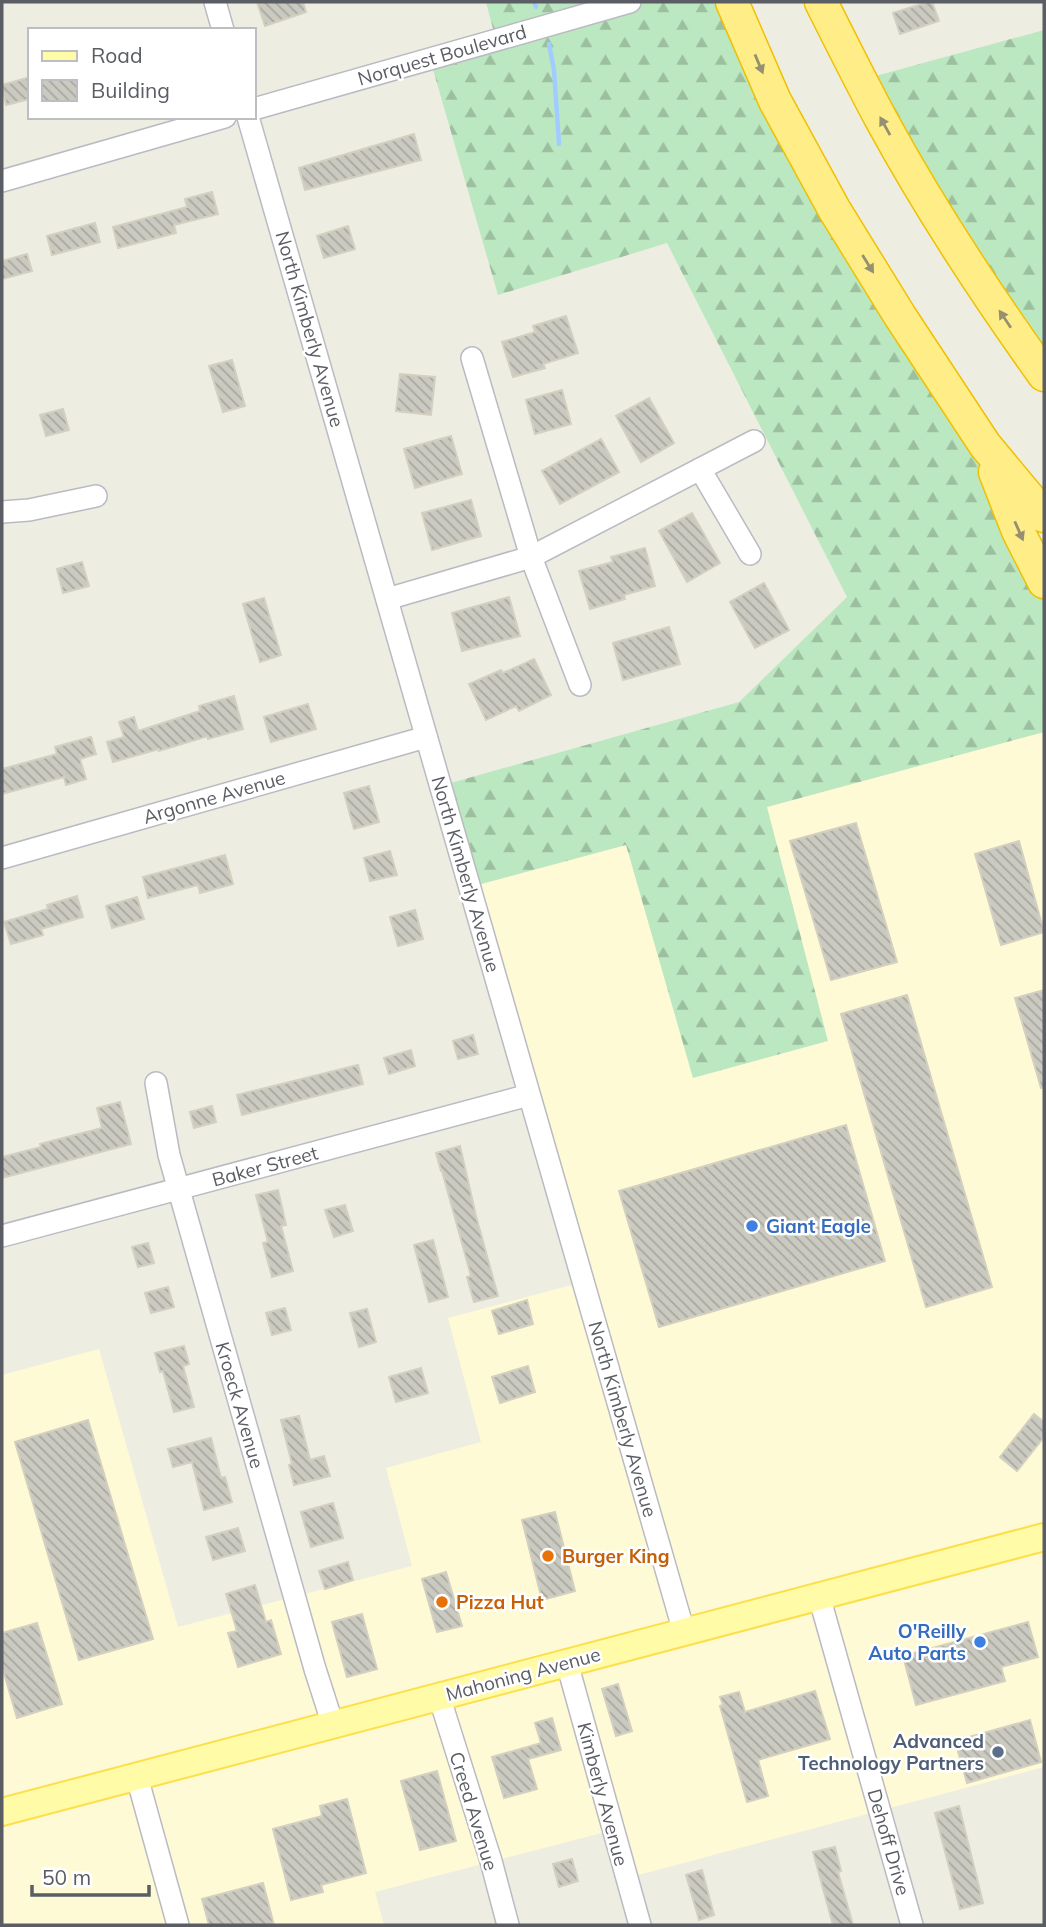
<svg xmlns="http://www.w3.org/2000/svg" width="1046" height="1927" viewBox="0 0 1046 1927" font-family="Mulish,sans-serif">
<defs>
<pattern id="forest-firs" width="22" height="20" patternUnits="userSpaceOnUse" patternTransform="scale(1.75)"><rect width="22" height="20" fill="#bce8c1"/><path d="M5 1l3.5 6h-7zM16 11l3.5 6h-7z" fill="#9cbfa0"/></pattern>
<pattern id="building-back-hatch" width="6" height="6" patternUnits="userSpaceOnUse" patternTransform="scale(1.75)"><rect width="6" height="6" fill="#cbcac1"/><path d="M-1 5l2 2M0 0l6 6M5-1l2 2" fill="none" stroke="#a8a7a0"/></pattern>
</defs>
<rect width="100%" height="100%" fill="#eeede2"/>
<polygon fill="#fffad6" points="1044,732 1044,1767 627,1878 613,1830 375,1892 384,1925 2,1925 2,1375 99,1349 178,1627 412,1566 386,1468 481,1442 448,1318 583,1282 470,887"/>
<g fill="url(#forest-firs)">
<polygon points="486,2 732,2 985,445 1044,582 1044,732 767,807 828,1041 693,1078 626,845 470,887 440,786 739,702 847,597 667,243 498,295 430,59 496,40"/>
<polygon points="1044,30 1044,375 861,80"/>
</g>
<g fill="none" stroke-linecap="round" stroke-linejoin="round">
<g stroke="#a1ccff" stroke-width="4.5">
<polyline points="534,2 536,7"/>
<polyline points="549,44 554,70 559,144"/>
</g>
</g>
<g fill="url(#building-back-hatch)" stroke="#d4d0c0" stroke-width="2">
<polygon points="257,2 303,2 306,12 265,26"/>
<polygon points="928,2 932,2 939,21 900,34 893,13"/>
<polygon points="30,77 30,99 6,105 2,85"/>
<polygon points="414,134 421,160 305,190 299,168"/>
<polygon points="212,192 218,214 174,225 176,233 118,248 113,227 187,207 185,199"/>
<polygon points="95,223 100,242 52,255 47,236"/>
<polygon points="348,226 355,249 324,258 317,236"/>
<polygon points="27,254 32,271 2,279 2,261"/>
<polygon points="566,316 578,353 543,364 545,368 513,377 502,342 535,332 533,326"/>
<polygon points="232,360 245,406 223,412 209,366"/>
<polygon points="400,374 435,377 431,415 396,411"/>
<polygon points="562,390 571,424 535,434 526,400"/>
<polygon points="649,398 674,443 641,462 616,416"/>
<polygon points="63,409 69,430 46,436 40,415"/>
<polygon points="451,436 462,474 415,488 404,449"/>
<polygon points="601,439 619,472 560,504 542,471"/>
<polygon points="471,500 481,536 432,550 422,513"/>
<polygon points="692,513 720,563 687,582 659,531"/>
<polygon points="645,548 655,586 624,595 625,599 590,609 579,571 613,562 611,557"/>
<polygon points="82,562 89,586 63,593 57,569"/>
<polygon points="764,583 789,630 755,648 730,602"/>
<polygon points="509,597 520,636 462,651 452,613"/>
<polygon points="264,598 281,655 260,662 243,604"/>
<polygon points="669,627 680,664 623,680 613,643"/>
<polygon points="534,659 551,695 519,711 516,706 486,720 469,684 501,670 503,673"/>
<polygon points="234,696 243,729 208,739 208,736 159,751 159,749 113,762 107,742 124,737 119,722 134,717 138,731 200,711 199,706"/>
<polygon points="308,704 316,729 271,742 264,717"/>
<polygon points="91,737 96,754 80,759 86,779 66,785 64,777 2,794 2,769 57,754 55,747"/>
<polygon points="369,786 379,822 354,829 344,793"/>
<polygon points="856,823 897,962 831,980 790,841"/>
<polygon points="1019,841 1044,932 1001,945 975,854"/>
<polygon points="390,851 397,875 370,881 364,858"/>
<polygon points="225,855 233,884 200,893 198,885 148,898 143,877"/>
<polygon points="77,896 83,917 41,929 43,935 11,944 4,922 48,909 47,905"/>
<polygon points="137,897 144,919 112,928 106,906"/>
<polygon points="415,910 423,939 398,946 390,917"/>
<polygon points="1044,990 1044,1087 1041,1088 1015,998"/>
<polygon points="907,995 992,1287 926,1307 841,1014"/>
<polygon points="473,1035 478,1054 458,1059 453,1041"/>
<polygon points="411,1050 415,1066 389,1074 384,1058"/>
<polygon points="358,1065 363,1084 242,1115 237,1095"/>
<polygon points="120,1102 131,1144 2,1178 2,1157 41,1147 40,1144 102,1128 97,1108"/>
<polygon points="212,1106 216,1122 194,1128 190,1112"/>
<polygon points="846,1125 885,1261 659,1327 619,1191"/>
<polygon points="460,1146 476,1216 498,1296 474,1302 467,1277 471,1276 442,1171 441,1171 436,1153"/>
<polygon points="278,1190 286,1225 281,1226 293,1271 272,1277 263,1243 268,1242 256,1195"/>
<polygon points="345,1205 353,1231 334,1237 325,1210"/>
<polygon points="433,1240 448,1297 429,1302 414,1245"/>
<polygon points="148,1243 154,1263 138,1267 132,1247"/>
<polygon points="168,1287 174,1307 151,1313 145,1293"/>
<polygon points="527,1300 533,1324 499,1334 492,1311"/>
<polygon points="285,1308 291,1330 272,1335 266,1313"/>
<polygon points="367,1309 376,1342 359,1347 350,1313"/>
<polygon points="184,1346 189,1364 183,1366 194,1407 174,1412 163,1371 160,1372 155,1353"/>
<polygon points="528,1366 535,1392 500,1403 492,1377"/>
<polygon points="421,1368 428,1393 396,1402 389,1377"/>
<polygon points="1034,1414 1044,1422 1044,1437 1017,1471 1000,1457"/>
<polygon points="299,1416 310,1460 324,1456 330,1476 294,1485 289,1465 292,1464 281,1420"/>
<polygon points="88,1420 153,1639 79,1660 15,1442"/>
<polygon points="211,1438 221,1478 225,1477 232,1502 204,1510 192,1462 173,1467 168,1449"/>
<polygon points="333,1503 343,1538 311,1547 301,1512"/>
<polygon points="555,1512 575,1591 542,1600 522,1520"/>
<polygon points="238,1528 245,1551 213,1560 206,1537"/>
<polygon points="348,1562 353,1580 325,1589 319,1571"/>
<polygon points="446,1572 462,1626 437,1632 422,1579"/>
<polygon points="255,1585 266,1622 271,1620 281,1654 238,1667 228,1633 237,1631 226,1594"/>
<polygon points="362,1614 377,1669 347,1677 332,1622"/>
<polygon points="1028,1622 1038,1657 1001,1667 1005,1681 916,1705 903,1656"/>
<polygon points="37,1623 62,1704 17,1718 2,1666 2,1633"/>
<polygon points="618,1684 632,1731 616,1736 602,1689"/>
<polygon points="815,1691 830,1739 758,1760 768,1796 747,1802 720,1706 723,1705 720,1697 739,1692 745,1712"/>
<polygon points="552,1718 561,1750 528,1759 537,1789 504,1798 492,1757 541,1743 535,1723"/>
<polygon points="1030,1720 1041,1762 967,1783 955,1741"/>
<polygon points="437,1771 456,1841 420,1850 401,1781"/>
<polygon points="347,1799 366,1873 321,1885 323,1892 291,1900 273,1829 322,1816 320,1806"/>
<polygon points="959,1806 983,1903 960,1909 935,1813"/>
<polygon points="835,1847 841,1871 838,1872 853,1925 833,1925 813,1852"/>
<polygon points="572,1859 578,1881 559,1887 553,1864"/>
<polygon points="702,1870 714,1915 699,1920 686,1875"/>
<polygon points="263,1883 274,1925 209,1925 202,1899"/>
</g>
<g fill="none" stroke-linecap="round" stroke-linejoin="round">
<defs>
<g id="minor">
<polyline points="215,2 223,30"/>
<polyline points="254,109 630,2"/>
<polyline points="248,117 684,1632"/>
<polyline points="2,181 225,117"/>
<polyline points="472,358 531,557 580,685"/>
<polyline points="700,469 750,554"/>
<polyline points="2,512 29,510 96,496"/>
<polyline points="387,599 531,557 754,441"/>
<polyline points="2,858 426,737"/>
<polyline points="156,1083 169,1155 315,1669 333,1725"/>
<polyline points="2,1236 529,1095"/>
<polyline points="819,1596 912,1925"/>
<polyline points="567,1663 640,1925"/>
<polyline points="439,1696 491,1861 508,1925"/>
<polyline points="137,1777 178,1925"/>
</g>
<polyline id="major" points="2,1812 1044,1537"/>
<g id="highway">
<polyline points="732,2 775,101 834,209 900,316 985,445 1044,516"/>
<path d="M821,2C841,42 861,82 882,121C930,209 986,294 1044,375"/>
<polyline points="995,472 1018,531 1044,582"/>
</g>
</defs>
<use href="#minor" stroke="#babbc2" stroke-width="24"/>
<use href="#major" stroke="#fddf4c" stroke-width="30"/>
<use href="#highway" stroke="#f0c000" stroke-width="35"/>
<use href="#minor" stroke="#fff" stroke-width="21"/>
<use href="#major" stroke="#fffba6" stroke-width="26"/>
<use href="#highway" stroke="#fe8" stroke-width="32"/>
</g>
<defs><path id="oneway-solid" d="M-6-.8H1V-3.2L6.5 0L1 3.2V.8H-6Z" transform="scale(1.75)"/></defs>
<g fill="#949071">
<use href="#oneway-solid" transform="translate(759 64) rotate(67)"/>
<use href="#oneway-solid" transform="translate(885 126) rotate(-119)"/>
<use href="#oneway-solid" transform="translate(868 264) rotate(58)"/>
<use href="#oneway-solid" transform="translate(1005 319) rotate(-124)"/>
<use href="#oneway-solid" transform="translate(1019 531) rotate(66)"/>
</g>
<g fill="#3f7fe0" stroke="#fff" stroke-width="2.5">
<circle cx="752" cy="1226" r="7"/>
<circle cx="980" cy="1642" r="7"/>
</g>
<g fill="#e8710a" stroke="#fff" stroke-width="2.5">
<circle cx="548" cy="1556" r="7"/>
<circle cx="442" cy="1602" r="7"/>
</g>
<circle fill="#5c6f8a" stroke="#fff" stroke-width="2.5" cx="998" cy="1752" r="7"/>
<g text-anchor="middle" stroke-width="5" stroke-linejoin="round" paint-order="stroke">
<g font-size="19" fill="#5a5d64" stroke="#fff">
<text transform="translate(442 55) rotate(-16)" y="7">Norquest Boulevard</text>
<text transform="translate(310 329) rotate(74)" y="7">North Kimberly Avenue</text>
<text transform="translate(214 797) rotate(-16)" y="7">Argonne Avenue</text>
<text transform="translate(466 874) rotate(74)" y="7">North Kimberly Avenue</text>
<text transform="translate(265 1166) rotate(-15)" y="7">Baker Street</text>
<text transform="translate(240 1405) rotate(74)" y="7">Kroeck Avenue</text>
<text transform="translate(623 1419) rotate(74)" y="7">North Kimberly Avenue</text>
<text transform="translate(523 1674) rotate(-15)" y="7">Mahoning Avenue</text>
<text transform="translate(603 1794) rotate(75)" y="7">Kimberly Avenue</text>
<text transform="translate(474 1811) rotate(73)" y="7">Creed Avenue</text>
<text transform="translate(889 1842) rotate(74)" y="7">Dehoff Drive</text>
</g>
<g font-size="19" font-weight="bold" fill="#366cbe" stroke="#fff" text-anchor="start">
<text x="766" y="1233">Giant Eagle</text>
<text x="966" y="1638" text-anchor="end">O'Reilly<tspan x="966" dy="22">Auto Parts</tspan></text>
</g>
<g font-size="19" font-weight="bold" fill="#c56008" stroke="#fff" text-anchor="start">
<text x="562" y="1563">Burger King</text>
<text x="456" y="1609">Pizza Hut</text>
</g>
<g font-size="19" font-weight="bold" fill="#4e5e75" stroke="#fff" text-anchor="end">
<text x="984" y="1748">Advanced<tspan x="984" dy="22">Technology Partners</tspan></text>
</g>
</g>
<rect width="1046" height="1927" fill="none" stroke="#5a5d64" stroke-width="7"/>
<rect x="28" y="28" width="228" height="91" fill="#ffffff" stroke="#bdbec1" stroke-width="2"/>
<rect x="42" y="51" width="35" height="10" fill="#fffba6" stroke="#bdbec1" stroke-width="2"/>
<text x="91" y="63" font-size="21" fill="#5a5d64">Road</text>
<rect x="42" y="80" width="35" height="21" fill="url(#building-back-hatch)" stroke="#bdbec1" stroke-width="2"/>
<text x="91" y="98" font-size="21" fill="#5a5d64">Building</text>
<path d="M32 1885v10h117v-10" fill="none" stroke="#5a5d64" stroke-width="3.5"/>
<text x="42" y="1885" font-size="21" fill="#5a5d64" stroke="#ffffff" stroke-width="5" paint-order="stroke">50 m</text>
</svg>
